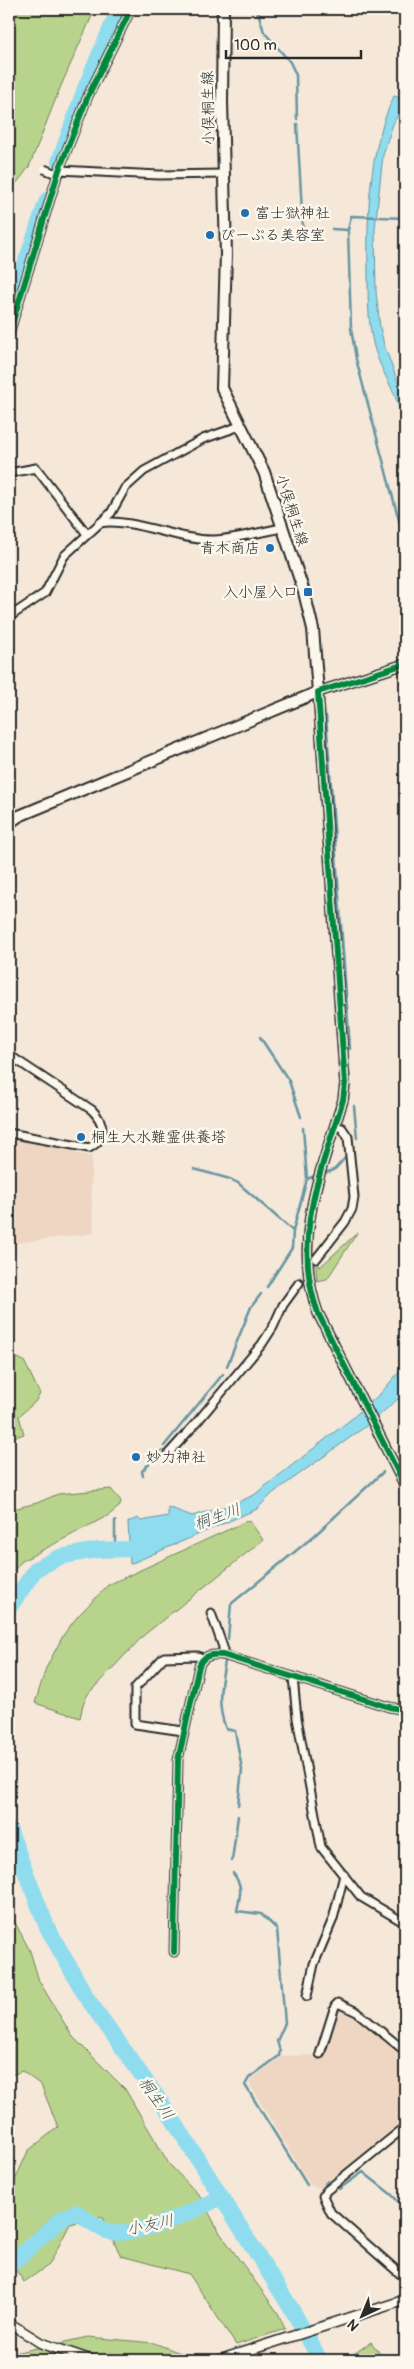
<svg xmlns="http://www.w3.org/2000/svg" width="414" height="2369" viewBox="0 0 414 2369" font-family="Pangolin,'Klee One',sans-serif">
<rect width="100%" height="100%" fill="#f5e8d9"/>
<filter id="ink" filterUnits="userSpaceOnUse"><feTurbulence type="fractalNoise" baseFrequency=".02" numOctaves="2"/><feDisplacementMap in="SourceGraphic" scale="10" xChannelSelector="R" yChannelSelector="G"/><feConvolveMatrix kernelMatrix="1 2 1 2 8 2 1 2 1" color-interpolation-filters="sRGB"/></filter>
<g filter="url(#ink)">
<g fill="#eed6c3">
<polygon points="9,1139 31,1141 92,1157 91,1190 94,1233 9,1244"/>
<polygon points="340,2007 354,2014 405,2055 405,2119 320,2188 311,2186 248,2082 282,2056 323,2055 336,2008"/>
</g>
<g fill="#b8d48c" stroke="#72805c">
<polygon points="9,9 95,9 60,88 29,167 9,193"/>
<polygon points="357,1233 327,1279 317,1281 315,1256 320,1267"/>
<polygon points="9,1354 24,1361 40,1394 35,1402 19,1416 24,1434 9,1439"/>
<polygon points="111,1489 121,1501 120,1506 109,1515 22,1561 9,1576 9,1510 37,1503 58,1494"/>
<polygon points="249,1520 263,1540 144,1635 88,1694 83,1704 80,1718 35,1703 46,1668 64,1634 77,1617 108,1585"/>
<polygon points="9,1911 30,1951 39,1981 72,2036 125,2089 169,2164 199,2195 220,2233 278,2313 285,2329 236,2345 189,2274 121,2256 102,2217 70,2224 49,2265 24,2282 9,2260 9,2231 15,2211 11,2189 28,2151 58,2127 41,2085 22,2071 9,2076"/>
<polygon points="88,2337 154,2343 199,2360 9,2360 9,2354"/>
<polygon points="371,2342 385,2360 345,2360"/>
</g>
<g fill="#8fdcef" stroke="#6795a1">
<path d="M394,96L401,98L405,96V102L393,124L383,155L375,229L376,292L380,327L384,345L405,401V437C404,428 402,419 400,410C394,389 380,369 374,347C368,324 368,299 368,275C367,216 368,151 394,96Z"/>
<polygon points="405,1365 405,1390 402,1394 405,1397 405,1403 398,1399 369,1424 273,1493 257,1509 130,1564 128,1522 138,1518 141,1521 168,1516 168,1507 192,1516 231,1505 254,1495 350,1420 381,1393"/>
</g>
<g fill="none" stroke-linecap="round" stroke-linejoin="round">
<g stroke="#6795a1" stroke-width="2.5">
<polyline points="257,9 264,32 290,62 296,75 297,119"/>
<polyline points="297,124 303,229"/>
<polyline points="332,229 348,230 351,328 356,359 405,543"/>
<polyline points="348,230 351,216 405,218"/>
<polyline points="326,716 350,1049"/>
<polyline points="260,1037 289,1081 301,1117"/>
<polyline points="354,1106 357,1138"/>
<polyline points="303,1128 307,1179"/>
<polyline points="194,1169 230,1179 238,1183 293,1231"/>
<polyline points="322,1174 334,1170 346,1157"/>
<polyline points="267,1287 292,1248 293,1231 307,1179 317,1175"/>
<polyline points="227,1366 251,1307 261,1294"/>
<polyline points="164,1446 223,1374"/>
<polyline points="143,1476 142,1471 161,1451"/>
<polyline points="115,1521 115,1550"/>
<polyline points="228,1639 231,1604 314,1536 383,1472"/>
<path d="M225,1662C220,1686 217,1706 226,1729L235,1731L242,1769L238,1805"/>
<polyline points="232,1861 238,1816"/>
<path d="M233,1873C244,1888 240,1894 237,1911L261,1914L277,1929L285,2023L277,2041L280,2051L279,2056L249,2078L245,2085L307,2185"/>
<polyline points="325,2184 328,2181"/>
<polyline points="339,2189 363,2172 392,2195 405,2209"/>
</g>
<g stroke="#8fdcef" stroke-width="16">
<polyline points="59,162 86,86 119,9"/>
<polyline points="9,311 47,200"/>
<polyline points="9,1608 36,1569 60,1557 97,1550 129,1549 148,1542"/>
<polyline points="9,1829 47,1927 87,1998 172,2118 294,2313 320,2360"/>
<path d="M9,2266L61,2219L76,2212C85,2217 96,2227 106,2231C133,2240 197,2210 221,2197"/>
</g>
<polyline stroke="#cdc2b6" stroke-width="7" stroke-dasharray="7 3.5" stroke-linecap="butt" points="299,1283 316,1259"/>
<defs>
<g id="minor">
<polyline points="59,174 59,170 159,175 224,174"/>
<polyline points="9,334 59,170 88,96 131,9"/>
<polyline points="9,473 36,468 87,534"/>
<path d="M100,523C131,517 179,541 214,540C236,539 260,532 282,528"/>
<polyline points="9,617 45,593 64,556 111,513 125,488 144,471 203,439 240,426"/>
<path d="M9,1055L92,1110C105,1123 107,1139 89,1148L9,1133"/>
<polyline points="316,1259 345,1222 352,1209 354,1197 348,1137 342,1128 336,1126"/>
<polyline points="169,1453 197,1422 262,1344 273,1327 283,1305 299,1283"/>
<polyline points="211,1613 223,1647 223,1655"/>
<polyline points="293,1677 297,1718 321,1847 361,1897 405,1923"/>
<polyline points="183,1731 135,1724 135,1688 164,1657 198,1656 203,1659"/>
<path d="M174,1952L178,1760L199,1666C203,1655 212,1654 223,1655L389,1707L405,1710"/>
<polyline points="307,1996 314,1964 333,1919 344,1875"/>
<polyline points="320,2054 335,2006 338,2003 357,2012 405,2051"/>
<polyline points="405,2127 326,2191 323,2196 331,2213 405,2278"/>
</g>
<g id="tertiary">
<path d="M405,664L318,692L345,1084L343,1100C321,1171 291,1239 318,1313L405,1486"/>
<polyline points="9,2323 41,2343 91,2360"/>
<polyline points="219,2360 405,2300"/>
</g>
<polyline id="secondary" points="9,823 19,816 318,692 313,629 304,592 264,472 222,388 226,254 222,102 223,9"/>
</defs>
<use href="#minor" stroke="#2b2b2b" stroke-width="11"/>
<use href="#tertiary" stroke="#2b2b2b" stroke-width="12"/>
<use href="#secondary" stroke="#2b2b2b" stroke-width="14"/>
<use href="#minor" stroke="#fbf7ec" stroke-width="7"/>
<use href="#tertiary" stroke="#fbf7ec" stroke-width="9"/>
<use href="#secondary" stroke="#fbf7ec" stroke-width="10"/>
<defs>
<polyline id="minor-bridge" points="44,169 59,175"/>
</defs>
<use href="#minor-bridge" stroke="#2b2b2b" stroke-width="11" stroke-linecap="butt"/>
<use href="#minor-bridge" stroke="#fbf7ec" stroke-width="7"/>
<defs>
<g id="cycleway">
<polyline points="9,334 59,170 88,96 131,9"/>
<path d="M405,664L318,692L345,1084L343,1100C321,1171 291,1239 318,1313L405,1486"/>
<path d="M174,1952L178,1760L199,1666C203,1655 212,1654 223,1655L389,1707L405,1710"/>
</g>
</defs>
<use href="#cycleway" stroke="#fbf7ec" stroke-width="9"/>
<use href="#cycleway" stroke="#00873e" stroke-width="6"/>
</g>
</g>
<g fill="#1f6fb2" stroke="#fbf7ec" stroke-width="2">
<circle cx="245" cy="213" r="5"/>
<circle cx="210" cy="235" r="5"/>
<circle cx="270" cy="548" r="5"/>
<rect x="303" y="587" width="10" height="10" rx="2.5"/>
<circle cx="81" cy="1137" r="5"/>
<circle cx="136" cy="1457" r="5"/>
</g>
<g text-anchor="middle" stroke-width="5" stroke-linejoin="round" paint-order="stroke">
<g font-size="15" fill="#2b2b2b" stroke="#fbf7ec">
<text transform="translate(208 108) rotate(-91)" y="5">小俣桐生線</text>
<text transform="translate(292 510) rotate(72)" y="5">小俣桐生線</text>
</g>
<g font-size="15" fill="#2b2b2b" stroke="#fbf7ec" text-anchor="start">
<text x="255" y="218">富士獄神社</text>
<text x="220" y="240">ぴーぷる美容室</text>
<text x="260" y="553" text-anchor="end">青木商店</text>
<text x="298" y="597" text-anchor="end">入小屋入口</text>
<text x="91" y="1142">桐生大水難霊供養塔</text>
<text x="146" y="1462">妙力神社</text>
</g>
<g font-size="16" font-style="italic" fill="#44575c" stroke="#fbf7ec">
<text transform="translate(217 1516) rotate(-20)" y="6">桐生川</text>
<text transform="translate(157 2098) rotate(55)" y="6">桐生川</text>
<text transform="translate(150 2224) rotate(-12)" y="6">小友川</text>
</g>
</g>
<rect width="414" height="2369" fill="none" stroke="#fbf7ec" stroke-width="30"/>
<rect x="15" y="15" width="384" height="2339" fill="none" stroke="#2b2b2b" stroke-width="2" filter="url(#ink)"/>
<g transform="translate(362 2316) rotate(224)" stroke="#fbf7ec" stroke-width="4" paint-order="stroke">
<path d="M0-4L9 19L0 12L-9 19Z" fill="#2b2b2b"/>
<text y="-8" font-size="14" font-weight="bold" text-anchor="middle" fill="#2b2b2b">N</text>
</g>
<path d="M226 50v8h135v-8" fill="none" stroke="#2b2b2b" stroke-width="2.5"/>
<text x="234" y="50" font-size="15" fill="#2b2b2b" stroke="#fbf7ec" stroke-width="4" paint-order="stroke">100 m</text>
</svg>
